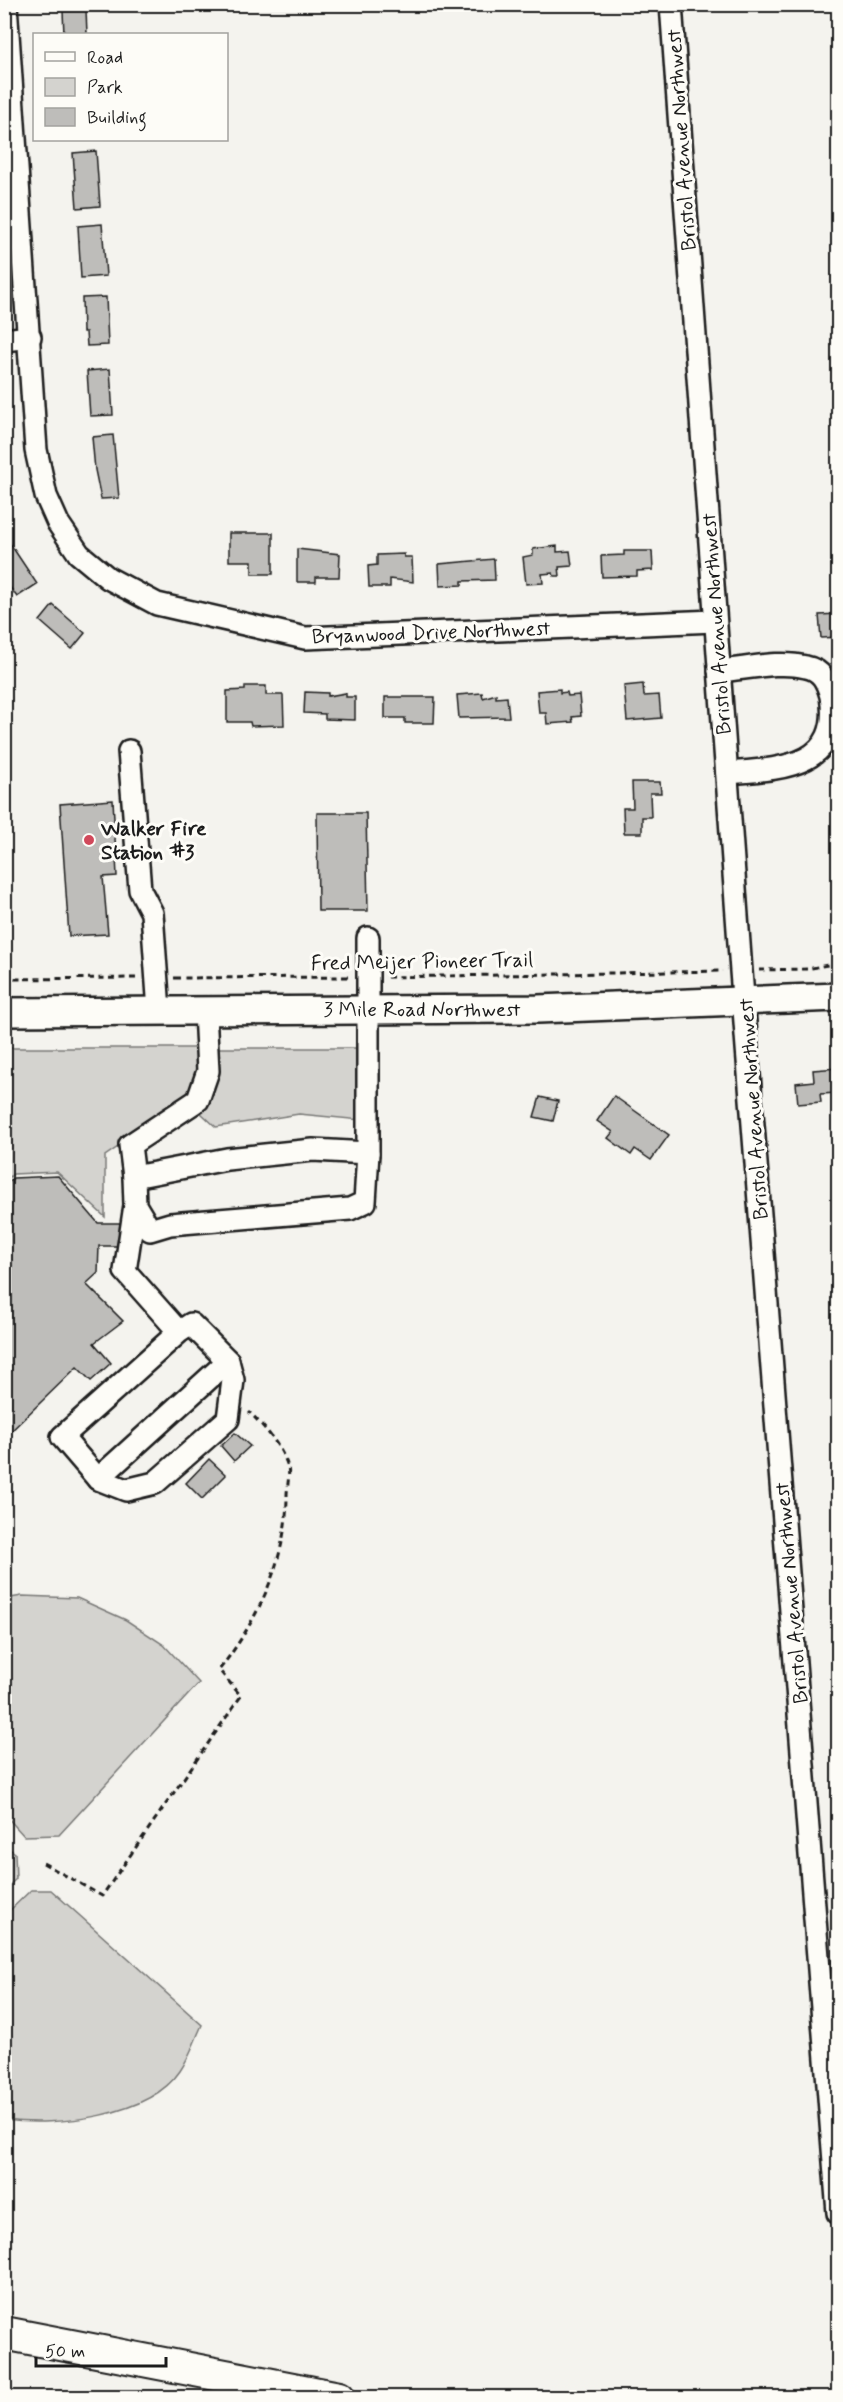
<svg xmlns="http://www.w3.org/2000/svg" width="843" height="2402" viewBox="0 0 843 2402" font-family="Mynerve,sans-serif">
<rect width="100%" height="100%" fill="#f4f3ee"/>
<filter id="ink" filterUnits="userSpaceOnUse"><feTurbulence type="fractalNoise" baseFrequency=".0167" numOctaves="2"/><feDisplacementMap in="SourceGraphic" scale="12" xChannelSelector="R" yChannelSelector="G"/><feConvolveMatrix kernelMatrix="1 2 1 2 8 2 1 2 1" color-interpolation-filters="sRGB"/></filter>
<g filter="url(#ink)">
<g fill="#d4d3cf" stroke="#787876" stroke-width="1.5">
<polygon points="5,1048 360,1048 361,1120 299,1114 216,1127 187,1100 105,1156 105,1217 57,1172 13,1174 5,1182"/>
<polygon points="22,1596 77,1598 126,1620 164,1645 199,1683 59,1835 24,1836 5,1815 5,1599"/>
<polygon points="4,1845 15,1853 16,1879 5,1889"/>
<path d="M31,1890H51L202,2025C195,2040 189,2058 180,2071C149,2117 55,2127 5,2120V1915Z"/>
</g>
<g fill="#bebdba" stroke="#1c1c1c" stroke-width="1.5">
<polygon points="785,4 820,4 820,8 786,10"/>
<polygon points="86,10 87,34 64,34 63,11"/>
<polygon points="96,151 100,206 77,208 73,153"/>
<polygon points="102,224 106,276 81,278 78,226"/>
<polygon points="106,297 108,345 87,346 86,332 83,332 82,298"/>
<polygon points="110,369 113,415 90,416 87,371"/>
<polygon points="113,435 119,498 101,499 95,470 92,437"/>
<polygon points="229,533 273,533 273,574 252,574 252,561 229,561"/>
<polygon points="7,539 37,584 17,597 4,579 4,541"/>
<polygon points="557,546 557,552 570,551 572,566 559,567 560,576 554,576 553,573 542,574 543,583 526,584 523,557 533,555 533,549"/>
<polygon points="297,549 340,554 339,577 316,577 316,582 297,582"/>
<polygon points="624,551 652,551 653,570 637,571 637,576 602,577 601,556 624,555"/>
<polygon points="404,554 404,557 412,557 413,582 390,579 390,587 369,587 368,566 377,565 377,555"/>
<polygon points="494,559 495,580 462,581 462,585 440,586 439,564"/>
<polygon points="53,605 85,633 72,649 40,621"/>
<polygon points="838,614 838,637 821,638 819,615"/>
<polygon points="643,684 644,696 659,695 661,718 627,721 624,686"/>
<polygon points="245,686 266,686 266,695 283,695 284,725 251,726 250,722 227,722 227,691 245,690"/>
<polygon points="560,689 560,693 567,692 568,696 579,695 581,716 572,717 573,722 547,724 546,713 539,713 537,691"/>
<polygon points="305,692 328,693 328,696 346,693 346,697 355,697 355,720 325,719 325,714 304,713"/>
<polygon points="482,693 483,698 496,694 496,698 507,697 509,717 459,718 457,695"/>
<polygon points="385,697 435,697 434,723 405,723 405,718 385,718"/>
<polygon points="632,782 660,782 661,793 650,793 651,817 642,817 642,833 624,833 623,808 633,808"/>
<polygon points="113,800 117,876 103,877 108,934 69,936 60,804"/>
<polygon points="317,813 366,813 368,911 318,911"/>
<polygon points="838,1068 838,1093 820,1094 821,1102 798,1104 796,1083 814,1081 813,1070"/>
<polygon points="614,1096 669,1135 651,1160 635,1149 631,1155 608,1138 613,1132 597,1121"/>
<polygon points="540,1097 558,1101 553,1121 534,1117"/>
<polygon points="58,1176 98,1223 122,1223 120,1246 99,1246 98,1273 86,1284 123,1321 94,1343 111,1363 91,1381 77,1367 4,1438 4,1187 13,1178"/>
<polygon points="235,1433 250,1446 234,1461 221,1446"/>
<polygon points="209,1459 226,1475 202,1499 186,1483"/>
</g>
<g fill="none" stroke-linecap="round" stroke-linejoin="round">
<defs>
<g id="minor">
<polyline points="6,4 36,450 46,496 58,523 79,554 108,578 157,604 305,638 715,621"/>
<polyline points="671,4 741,971 838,2213"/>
<polyline points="4,340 30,337"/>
<path d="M719,671C746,669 779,660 806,667C822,670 827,682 831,696C843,769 777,769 727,773"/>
<polyline points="129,751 140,890 152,913 159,1011"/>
<polyline points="205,1011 208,1071 198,1100 130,1145 134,1177 227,1159 313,1150 368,1153"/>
<polyline points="134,1177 135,1205 150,1230 170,1224 350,1209 365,1202 368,1153 368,938"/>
<polyline points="135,1205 125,1271 179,1332 191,1324 228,1361 98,1479 62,1437 179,1332"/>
<polyline points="98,1479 126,1490 155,1483 228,1419 233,1380 228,1361"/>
</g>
<polyline id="major" points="4,1012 538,1009 838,997"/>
<polyline id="highway" points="4,2333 339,2398"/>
</defs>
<use href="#minor" stroke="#1c1c1c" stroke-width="26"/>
<use href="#major" stroke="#1c1c1c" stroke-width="32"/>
<use href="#highway" stroke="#1c1c1c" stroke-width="36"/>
<g stroke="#1c1c1c" stroke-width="3" stroke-dasharray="6 4.5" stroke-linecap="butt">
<polyline points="759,970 807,969 838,963"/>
<polyline points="387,977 723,971"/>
<polyline points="174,978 351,977"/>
<polyline points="4,979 138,978"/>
<path d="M43,1863L102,1896L241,1696L219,1670C258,1620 287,1560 287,1495C287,1487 290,1475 288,1467C282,1447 263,1425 249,1412"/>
</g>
<use href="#minor" stroke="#fdfcf7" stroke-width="21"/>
<use href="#major" stroke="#fdfcf7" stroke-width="27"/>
<use href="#highway" stroke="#fdfcf7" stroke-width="32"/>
</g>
</g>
<circle fill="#d1495b" stroke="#fdfcf7" stroke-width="2" cx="89" cy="840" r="6"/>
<g text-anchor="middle" stroke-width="6" stroke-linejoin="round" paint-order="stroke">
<g font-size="21" fill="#1c1c1c" stroke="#fdfcf7">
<text transform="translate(681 140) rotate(-94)" y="7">Bristol Avenue Northwest</text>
<text transform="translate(716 624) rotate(-94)" y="7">Bristol Avenue Northwest</text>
<text transform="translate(431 632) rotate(-2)" y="7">Bryanwood Drive Northwest</text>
<text transform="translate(422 961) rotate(-1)" y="7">Fred Meijer Pioneer Trail</text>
<text x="422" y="1016">3 Mile Road Northwest</text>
<text transform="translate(753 1109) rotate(-94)" y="7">Bristol Avenue Northwest</text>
<text transform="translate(791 1593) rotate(-95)" y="7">Bristol Avenue Northwest</text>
</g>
<g font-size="21" font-weight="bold" fill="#1c1c1c" stroke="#fdfcf7" text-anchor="start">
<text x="101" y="835">Walker Fire<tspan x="101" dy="24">Station #3</tspan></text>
</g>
</g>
<rect width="843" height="2402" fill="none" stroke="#fdfcf7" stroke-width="24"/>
<rect x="12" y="12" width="819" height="2378" fill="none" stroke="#1c1c1c" stroke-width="2" filter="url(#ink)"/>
<rect x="33" y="33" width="195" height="108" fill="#fdfcf7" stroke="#a3a29f" stroke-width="1.5"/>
<rect x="45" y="52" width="30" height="9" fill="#fdfcf7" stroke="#a3a29f" stroke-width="1.5"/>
<text x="87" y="63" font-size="18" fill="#1c1c1c">Road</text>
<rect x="45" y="78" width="30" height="18" fill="#d4d3cf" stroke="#a3a29f" stroke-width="1.5"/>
<text x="87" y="93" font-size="18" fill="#1c1c1c">Park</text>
<rect x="45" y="108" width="30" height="18" fill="#bebdba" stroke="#a3a29f" stroke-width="1.5"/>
<text x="87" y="123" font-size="18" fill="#1c1c1c">Building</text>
<path d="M36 2357v9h130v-9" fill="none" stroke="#1c1c1c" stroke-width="3"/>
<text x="45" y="2357" font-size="18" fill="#1c1c1c" stroke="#fdfcf7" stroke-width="4.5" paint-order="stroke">50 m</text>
</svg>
